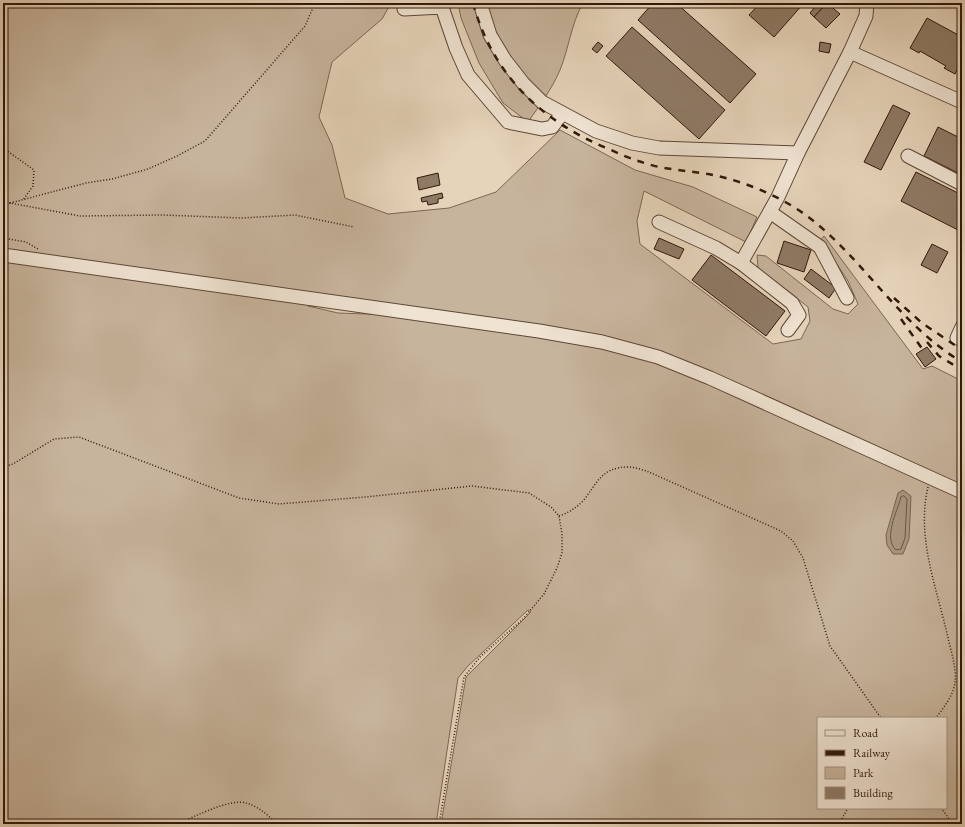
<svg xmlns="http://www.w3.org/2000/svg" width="965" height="827" viewBox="0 0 965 827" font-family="'EB Garamond',serif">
<rect width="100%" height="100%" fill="#e6d4ba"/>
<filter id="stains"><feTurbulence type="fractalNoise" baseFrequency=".005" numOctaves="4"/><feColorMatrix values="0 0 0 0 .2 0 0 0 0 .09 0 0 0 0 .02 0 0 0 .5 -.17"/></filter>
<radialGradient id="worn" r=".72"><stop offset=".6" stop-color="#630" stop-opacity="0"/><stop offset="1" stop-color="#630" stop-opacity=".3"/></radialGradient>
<g fill="#c7b49c" stroke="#7c6654" fill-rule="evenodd">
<path d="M3,3H391L382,19L332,62L319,117L332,145L345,198L388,214L449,208L496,192L560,130L635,170L693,187L757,217L746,242L644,191L637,221L640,244L773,344L801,339L810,321L808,307L758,268L757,255L766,256L833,309L848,314L858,304L848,281L821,240L824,236L923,369L932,366L962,381V824H441L466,677L531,612L528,610L468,666L458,678L436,824H3ZM308,306L424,311L425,316L338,313ZM818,718H946V808H818Z"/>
<path d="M458,3H583C571,24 569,48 560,70C552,89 539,106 528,122L503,103L479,63L461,18Z"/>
</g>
<polygon fill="#a8947e" stroke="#786250" points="903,490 911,496 909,539 903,554 893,554 887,545 886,535 898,493"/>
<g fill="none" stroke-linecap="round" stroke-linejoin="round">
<path stroke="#6c5644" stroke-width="1" d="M904,496L907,499L905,538L901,549L896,550C883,538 897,512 901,497Z"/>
</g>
<g fill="#8f7a66" stroke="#31180b">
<polygon points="653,3 676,3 756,74 730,103 638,20"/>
<polygon points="760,3 804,3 774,37 749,15"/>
<polygon points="818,3 827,3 814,17 810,13"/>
<polygon points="827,3 840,14 826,28 814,17"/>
<polygon points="927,18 962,37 962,61 955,74 944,68 946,66 920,51 919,53 910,48"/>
<polygon points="632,27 725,110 699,139 606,56"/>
<polygon points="598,42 603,46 597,53 592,49"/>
<polygon points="820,42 831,44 829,53 819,51"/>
<polygon points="893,105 910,113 881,170 864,162"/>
<polygon points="938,127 962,139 962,175 924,156"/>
<polygon points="916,172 962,195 962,232 901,201"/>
<polygon points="438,173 440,185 419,190 417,178"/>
<polygon points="442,193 443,198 438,199 438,203 428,205 427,201 422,202 421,198"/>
<polygon points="659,238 684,249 679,259 654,249"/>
<polygon points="784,241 811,250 804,272 777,263"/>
<polygon points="932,244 948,252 937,273 921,265"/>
<polygon points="711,255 785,311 766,336 692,280"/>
<polygon points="811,269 836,288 829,298 804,279"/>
<polygon points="927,347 936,359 925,367 916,354"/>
</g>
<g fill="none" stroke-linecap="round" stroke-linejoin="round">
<defs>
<g id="minor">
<polyline points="480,3 490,35 505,60 523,83 542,102 596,131 632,143 659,148 798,153"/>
<polyline points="404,9 442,7 456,48 468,75 508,122 542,129 552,127 562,114"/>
<polyline points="850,52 962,102"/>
<polyline points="908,156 962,184"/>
<polyline points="770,212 820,247 847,298"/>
<polyline points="659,222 716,248 741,263"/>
<polyline points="3,255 539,331 602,342 658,357 710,378 962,492"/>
<polyline points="788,330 799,315 792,303 741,263 778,197 798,153 850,52 866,16 867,3"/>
<polyline points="957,338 962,327"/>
</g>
</defs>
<use href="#minor" stroke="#5e4737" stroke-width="15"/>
<g stroke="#31180b" stroke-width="1.5" stroke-dasharray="1 2" stroke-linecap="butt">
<polyline points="3,148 34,170 33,186 23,200"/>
<polyline points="10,203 86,183 112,179 148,169 177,156 205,141 305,26 315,3"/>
<polyline points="3,204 10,203 80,216 163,215 242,218 295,215 354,227"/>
<polyline points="3,238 26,242 38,249"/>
<polyline points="3,467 13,464 54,439 79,437 239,498 279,504 365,497 472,486 529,493 551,507 559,516 562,534 562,553 557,568 544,594 523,619 480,657 464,677 439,824"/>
<path d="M928,487C916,538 937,588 948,638C951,651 957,669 955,683C953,696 944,707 936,718"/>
<path d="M559,516C568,513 576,508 583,501C597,484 601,467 628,467C635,467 643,470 649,472L781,531L793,541L803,558L830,646L881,718"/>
<polyline points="941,808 953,824"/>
<path d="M178,824C193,817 231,798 246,803C258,806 269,816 277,824"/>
<polyline points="839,824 848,808"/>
</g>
<use href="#minor" stroke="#efe3d2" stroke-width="13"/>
<g stroke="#31180b" stroke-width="2.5" stroke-dasharray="7 7" stroke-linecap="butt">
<path d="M473,3C493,76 542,122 611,150C626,157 642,163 659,167C680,171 701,172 722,177C749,184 776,195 800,211C861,253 897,324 962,362"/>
<polyline points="894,298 922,323 962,350"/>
<polyline points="901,319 923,350"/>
<polyline points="927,342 939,356 962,370"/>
</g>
</g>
<rect width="965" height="827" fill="none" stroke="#e6d4ba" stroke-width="16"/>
<rect x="4" y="4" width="957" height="819" fill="none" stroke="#31180b" stroke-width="2"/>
<rect x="8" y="8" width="949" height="811" fill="none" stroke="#31180b"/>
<rect x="817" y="717" width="130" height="92" fill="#efe3d2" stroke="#a39282"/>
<rect x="825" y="730" width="20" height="6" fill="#efe3d2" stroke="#a39282"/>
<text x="853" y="737" font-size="12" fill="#31180b">Road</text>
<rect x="825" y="750" width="20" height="6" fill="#31180b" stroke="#a39282"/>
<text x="853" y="757" font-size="12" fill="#31180b">Railway</text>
<rect x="825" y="767" width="20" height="12" fill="#c7b49c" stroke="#a39282"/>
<text x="853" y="777" font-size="12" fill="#31180b">Park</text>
<rect x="825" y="787" width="20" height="12" fill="#8f7a66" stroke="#a39282"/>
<text x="853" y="797" font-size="12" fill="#31180b">Building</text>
<rect width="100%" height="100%" filter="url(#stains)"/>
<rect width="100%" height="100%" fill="url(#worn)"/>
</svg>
